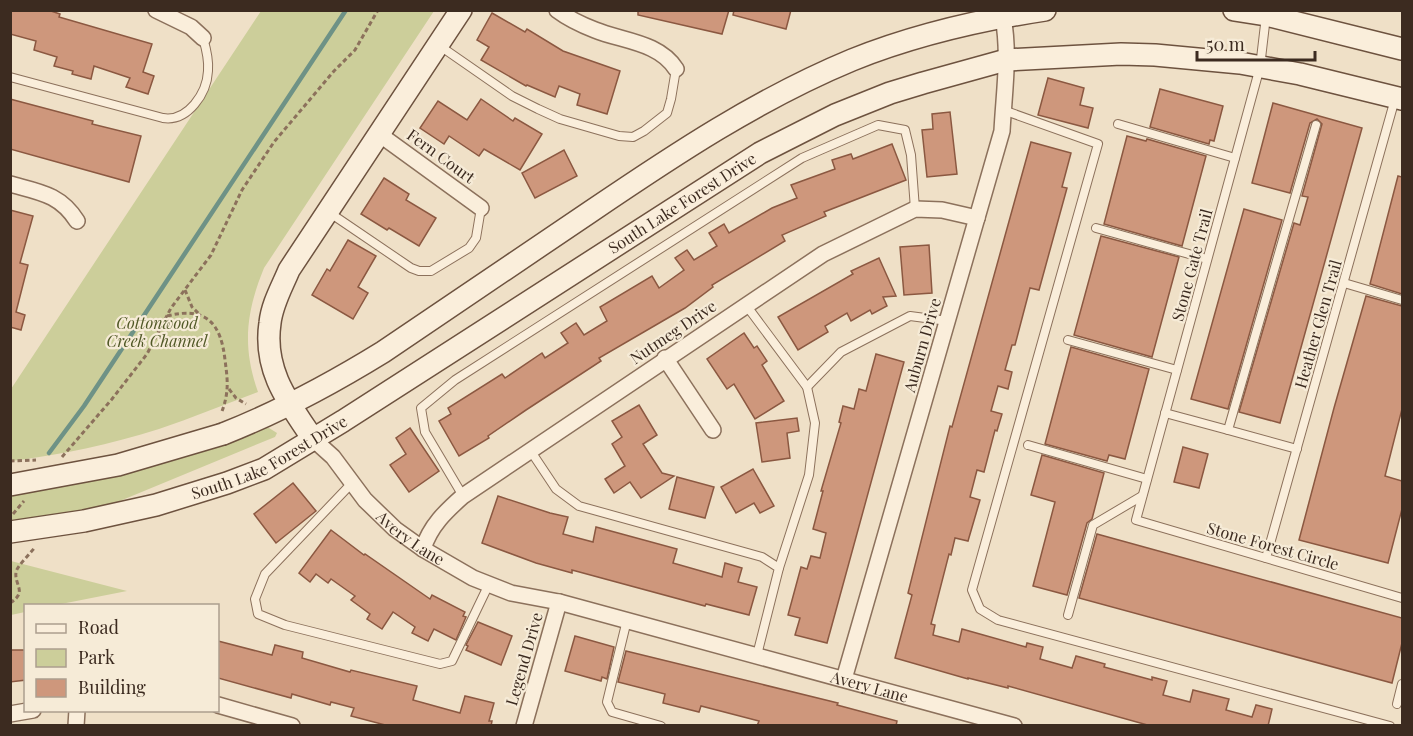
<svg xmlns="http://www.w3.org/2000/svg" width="1413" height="736" viewBox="0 0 1413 736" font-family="'Playfair Display',serif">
<rect width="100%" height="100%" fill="#efe0c7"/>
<g fill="#ccce9a">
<path d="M261,11H434L264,268C246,312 242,347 258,392C225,404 192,418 159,429C111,444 61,455 11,461V389Z"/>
<polygon points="257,427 269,428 277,433 275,437 270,439 115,503 47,517 11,520 11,491"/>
<polygon points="11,561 127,591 56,605 26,606 25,612 11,615"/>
</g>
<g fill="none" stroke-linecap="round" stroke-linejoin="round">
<polyline stroke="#6e9286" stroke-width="4.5" points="49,453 84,406 346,10"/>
</g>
<g fill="#ce977c" stroke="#8b5841" stroke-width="1.5">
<polygon points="10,10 48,10 60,14 59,17 152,44 143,72 154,76 148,94 126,87 130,78 94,66 91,79 72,74 73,71 54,66 57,57 34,50 36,41 10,34"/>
<polygon points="638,10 729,10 722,34 638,15"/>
<polygon points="734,10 791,10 786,29 733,15"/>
<polygon points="492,13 525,32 527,29 563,51 620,71 607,114 577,105 580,94 559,86 555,97 527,85 526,86 481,60 489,47 477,40"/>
<polygon points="1048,78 1084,88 1080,105 1093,108 1088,128 1038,115"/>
<polygon points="1160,89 1223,106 1214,141 1210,140 1209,144 1150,127"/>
<polygon points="10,99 93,121 92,124 141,136 129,182 10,149"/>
<polygon points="481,99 513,121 515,118 542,134 520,170 484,149 479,156 449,136 444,144 420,128 438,101 467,120"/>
<polygon points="1273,103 1362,128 1280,423 1239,412 1294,223 1300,225 1308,197 1302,196 1322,124 1317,119 1310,123 1290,193 1252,183"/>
<polygon points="950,112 957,174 927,177 922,130 933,129 932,114"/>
<polygon points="1127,136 1146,141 1147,139 1206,156 1182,246 1104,224"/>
<polygon points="1031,142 1071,153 1062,187 1067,188 1039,290 1030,288 1015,345 1012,345 1005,370 1012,372 1008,389 998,386 991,411 1002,414 997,431 995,430 984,472 977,470 970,497 980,500 968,541 955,538 951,555 949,554 931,624 935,625 933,635 959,642 962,629 1026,647 1027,643 1043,647 1040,659 1072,668 1076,656 1105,664 1104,667 1152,680 1152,677 1167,681 1163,695 1190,702 1193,690 1229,699 1226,710 1252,717 1256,705 1272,709 1268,726 1151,726 1008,686 1008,688 968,678 968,679 895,658 912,595 908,593 950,426 952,427"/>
<polygon points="892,144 906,180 824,212 826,216 782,235 785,241 712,285 713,287 685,308 599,358 601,361 526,410 488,436 489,438 459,456 439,421 451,414 448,408 502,374 505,378 542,353 545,358 568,343 561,333 576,323 584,335 607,321 600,307 652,276 659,288 684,270 675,258 687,250 694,260 717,246 709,233 724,224 729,233 772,208 797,198 791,185 835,169 832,160 851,154 853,159"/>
<polygon points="564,150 577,176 535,198 522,173"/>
<polygon points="1398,176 1402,177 1402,294 1370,284"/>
<polygon points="384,178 409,194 406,200 436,218 419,246 389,228 387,230 361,214"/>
<polygon points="1244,209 1282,220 1228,409 1191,399"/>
<polygon points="10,210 33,216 20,263 28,265 16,312 25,315 21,330 10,327"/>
<polygon points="1101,236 1179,257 1152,357 1074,335"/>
<polygon points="348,240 376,256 358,287 368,293 353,319 312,295 327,269 330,271"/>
<polygon points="929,245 932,293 904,295 900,247"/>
<polygon points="879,258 896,296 883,297 887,306 872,314 870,310 851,321 847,313 825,326 828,332 798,350 778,317 853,274 851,271"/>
<polygon points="1366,296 1402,306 1402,409 1385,476 1402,481 1402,509 1388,563 1299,540 1334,408"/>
<polygon points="744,333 754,348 757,346 767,361 762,365 784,401 755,419 734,384 727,389 707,359"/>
<polygon points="1071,347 1149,369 1125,459 1109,455 1107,461 1045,444"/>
<polygon points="876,354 904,362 827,643 795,635 800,618 788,615 801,567 807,569 811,556 820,558 826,533 813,529 823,491 821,491 841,423 839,422 843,406 854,409 859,389 866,391"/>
<polygon points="639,405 657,435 643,444 662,473 674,476 641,498 630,482 614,493 605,479 625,466 612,444 622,437 612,421"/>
<polygon points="797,418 799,431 787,433 790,458 762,462 756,423"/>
<polygon points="410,428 439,471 409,492 390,465 406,454 396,438"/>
<polygon points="1183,447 1208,454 1199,488 1174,482"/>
<polygon points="1042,455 1104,473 1092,519 1087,523 1067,595 1033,586 1055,502 1031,495"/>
<polygon points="753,469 774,506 760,513 754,503 736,513 721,487"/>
<polygon points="677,477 714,487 705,518 669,509"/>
<polygon points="293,483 316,511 276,543 254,514"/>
<polygon points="498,496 550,513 568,517 563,534 593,542 596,527 677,549 673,563 722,577 725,563 742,568 738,582 757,587 749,615 706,604 705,606 572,570 572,573 536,563 482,543"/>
<polygon points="331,530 364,555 365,554 430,599 432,595 465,612 463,616 466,617 456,640 434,629 428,641 412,633 415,627 393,612 382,629 367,619 370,614 351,600 355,596 331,579 328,583 316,574 310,582 299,573"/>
<polygon points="1097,534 1402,618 1402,643 1392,683 1079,598"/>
<polygon points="478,622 512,636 501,665 466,650 468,646 466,645"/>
<polygon points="575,636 614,647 607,679 602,677 601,681 565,671"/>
<polygon points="218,641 272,655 275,645 303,652 302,658 350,672 351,670 417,686 413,700 460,713 465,696 494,703 489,721 492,721 491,726 389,726 351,716 354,708 331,702 330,705 292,694 291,698 218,678"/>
<polygon points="10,650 26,650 26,680 10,682"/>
<polygon points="626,651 838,703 837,705 897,721 896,726 757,726 759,721 701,706 699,712 663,703 665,694 618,682"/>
</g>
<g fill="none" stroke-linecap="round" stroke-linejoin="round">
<defs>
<g id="lane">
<polyline points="1266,16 1260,67 1136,520 1402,598"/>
<polyline points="440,46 512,96 538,109 560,119 619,136 633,137 644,131 667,113 671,99 676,69"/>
<path d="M10,77L163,118C188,122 207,93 208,71C209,60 206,48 203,38"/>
<polyline points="1003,110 1098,144 972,590 980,609 998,620 1390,726"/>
<polyline points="1118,124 1235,158"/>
<polyline points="330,213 411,268 419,271 431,271 469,248 476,238 481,208"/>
<polyline points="1096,228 1207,259"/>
<polyline points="1344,283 1402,300"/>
<polyline points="746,305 807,387 815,423 809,475 779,568"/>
<polyline points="1068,340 1177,370"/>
<polyline points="807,387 841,352 910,316 948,321"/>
<polyline points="1165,413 1228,430 1316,125"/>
<polyline points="1228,430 1297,449"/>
<polyline points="1028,445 1147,479"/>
<polyline points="530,450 556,489 579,506 762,557 779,568 757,655"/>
<polyline points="352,483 265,574 255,599 258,614 285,625 440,664 452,661 489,584"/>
<polyline points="463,496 425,432 421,408 455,380 802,158 878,125 905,130 911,155 915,209"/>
<polyline points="1266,558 1395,99"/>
<polyline points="1068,615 1093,525 1142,496"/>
<polyline points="627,620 607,702 612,712 661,726"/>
<polyline points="1397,704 1402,684"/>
</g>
<g id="street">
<polyline points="156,10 191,27 203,38"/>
<path d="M557,10C569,19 582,25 595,30C622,41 659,42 676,69"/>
<polyline points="379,134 481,208"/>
<path d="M10,184C39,192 60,194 77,221"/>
<polyline points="665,358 713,430"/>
<path id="s1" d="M313,439L333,457L365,500L395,529L423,549L473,578L511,593L559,602L1014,726"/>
<path d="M423,549C430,526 446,511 463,496L823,254L915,209L942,210L977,218"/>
<path d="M844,679L1002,131C1004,92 1010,55 1003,17"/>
<polyline points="218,705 292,726"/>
<polyline points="10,714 33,710"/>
<polyline points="76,726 77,710"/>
<polyline points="524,726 559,602"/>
</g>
<g id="secondary">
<polyline points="1234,10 1266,15 1402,49"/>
<path d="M223,434C279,412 331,384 383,352C452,306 521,259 590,212C674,155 758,99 852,60C914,35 979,20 1045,10"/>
<path d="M313,439C288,402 263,370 270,323C272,304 282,287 289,270L461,10"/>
<path id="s2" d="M10,532L84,521L156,505L227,483L264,469L343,421L760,153L835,115L890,93L923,83L1006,60L1121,54L1155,55L1240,63L1300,74L1402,99"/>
</g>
</defs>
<use href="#lane" stroke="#8c715c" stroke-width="10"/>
<use href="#street" stroke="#8c715c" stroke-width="18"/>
<use href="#secondary" stroke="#6d523f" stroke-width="24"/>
<g stroke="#8c715c" stroke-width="3" stroke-dasharray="4.5 3" stroke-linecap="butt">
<polyline points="185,290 192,307 199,314"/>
<path d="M167,316C206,306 221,323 225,360C228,382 229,393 221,414"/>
<polyline points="229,389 236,398 246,404"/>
<polyline points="62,457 112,399 147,354 171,308 211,255 242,190 274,142 334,71 355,50 378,10"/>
<polyline points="10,461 36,460"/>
<polyline points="13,514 24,501"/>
<path d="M10,603C28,592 14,585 16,572C17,566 31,553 35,547"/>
</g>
<use href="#lane" stroke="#faeedb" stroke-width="8"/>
<use href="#street" stroke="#faeedb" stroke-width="15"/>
<use href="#secondary" stroke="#faeedb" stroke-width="21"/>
<defs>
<polyline id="secondary-bridge" points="10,485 118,465 223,434"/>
</defs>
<use href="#secondary-bridge" stroke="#6d523f" stroke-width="24" stroke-linecap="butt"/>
<use href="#secondary-bridge" stroke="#faeedb" stroke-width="21"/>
</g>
<g text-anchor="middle" stroke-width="4.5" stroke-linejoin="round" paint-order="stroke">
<g font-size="16" fill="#3c2b20" stroke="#f6ebd7">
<text transform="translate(441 156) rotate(36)" y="6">Fern Court</text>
<text dy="6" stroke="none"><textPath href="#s2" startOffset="758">South Lake Forest Drive</textPath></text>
<text transform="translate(1192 265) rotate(-75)" y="6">Stone Gate Trail</text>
<text transform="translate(1318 324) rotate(-74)" y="6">Heather Glen Trail</text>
<text transform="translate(673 332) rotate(-34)" y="6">Nutmeg Drive</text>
<text transform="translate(922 345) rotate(-74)" y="6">Auburn Drive</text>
<text dy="6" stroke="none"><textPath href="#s2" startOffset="272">South Lake Forest Drive</textPath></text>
<text dy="6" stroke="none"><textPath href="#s1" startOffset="140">Avery Lane</textPath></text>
<text transform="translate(1273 546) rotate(16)" y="6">Stone Forest Circle</text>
<text transform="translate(524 659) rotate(-74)" y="6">Legend Drive</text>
<text dy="6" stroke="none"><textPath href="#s1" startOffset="626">Avery Lane</textPath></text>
</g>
<g font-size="16" font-style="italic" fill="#505826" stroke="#f6ebd7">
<text x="157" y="329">Cottonwood<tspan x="157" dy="18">Creek Channel</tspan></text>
</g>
</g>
<rect width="1413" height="736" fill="none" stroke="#3c2b20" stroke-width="24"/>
<rect x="24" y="604" width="195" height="108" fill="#f6ebd7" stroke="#ac9e8e" stroke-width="1.5"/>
<rect x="36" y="624" width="30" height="9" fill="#faeedb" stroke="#ac9e8e" stroke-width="1.5"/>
<text x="78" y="634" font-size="18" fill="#3c2b20">Road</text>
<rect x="36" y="649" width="30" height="18" fill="#ccce9a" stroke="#ac9e8e" stroke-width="1.5"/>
<text x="78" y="664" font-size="18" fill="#3c2b20">Park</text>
<rect x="36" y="679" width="30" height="18" fill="#ce977c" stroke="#ac9e8e" stroke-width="1.5"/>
<text x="78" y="694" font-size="18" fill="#3c2b20">Building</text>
<path d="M1197 51v9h118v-9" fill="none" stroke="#3c2b20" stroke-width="3"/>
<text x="1206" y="51" font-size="18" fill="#3c2b20" stroke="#f6ebd7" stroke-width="4.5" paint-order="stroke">50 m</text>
</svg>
